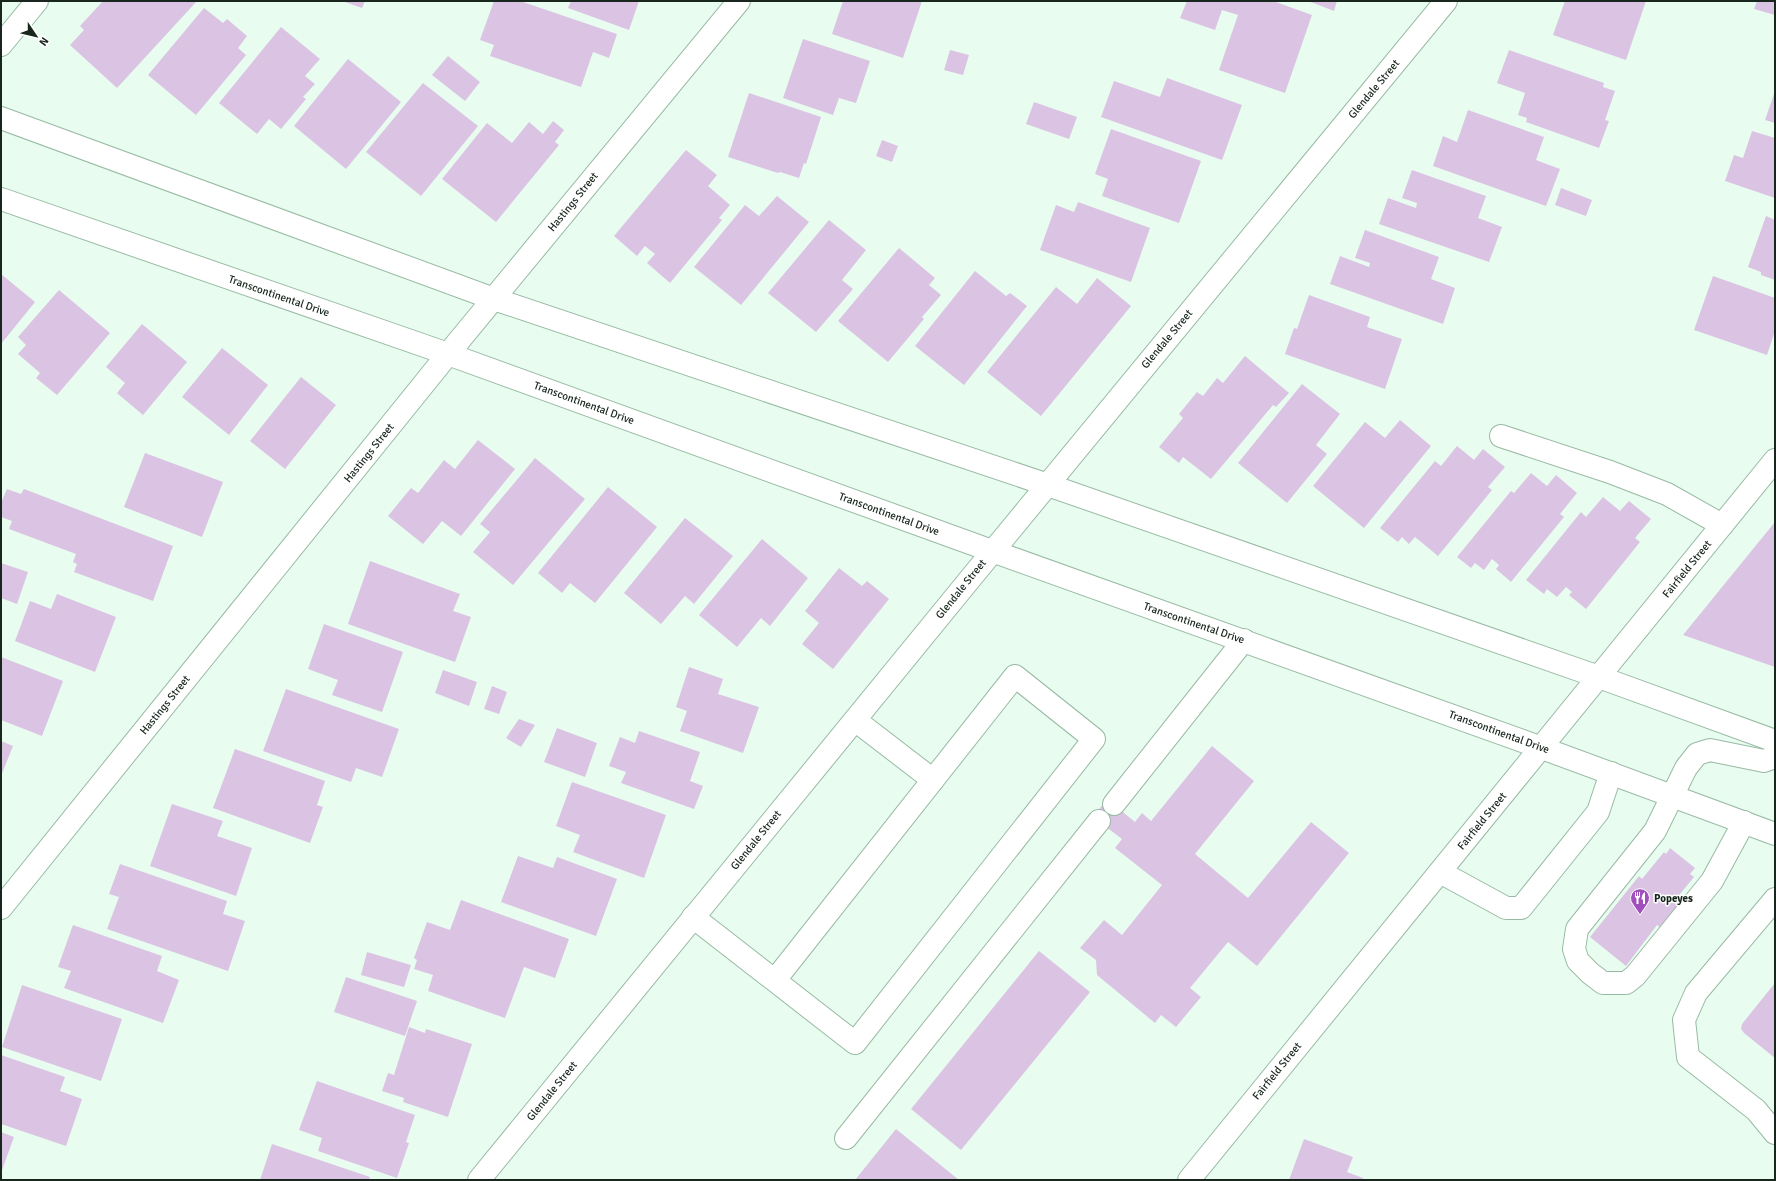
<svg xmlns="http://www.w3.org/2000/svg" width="1776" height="1181" font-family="Signika,sans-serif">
<rect width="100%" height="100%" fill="#e8fdef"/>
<g fill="#dbc4e3">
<polygon points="103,1 197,1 117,88 70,45 84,30 80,26"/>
<polygon points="342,1 365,1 362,8"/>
<polygon points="494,1 520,1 617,34 609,58 593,52 581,87 490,56 494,45 480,40"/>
<polygon points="571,1 639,1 629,30 568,8"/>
<polygon points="843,1 922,1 903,58 832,34"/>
<polygon points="1187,1 1273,1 1312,15 1285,93 1219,70 1238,15 1222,10 1215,30 1180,18"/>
<polygon points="1308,1 1337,1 1334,11"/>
<polygon points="1565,1 1646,1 1626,60 1553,35"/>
<polygon points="1757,1 1775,1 1775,15 1754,9"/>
<polygon points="204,8 223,23 227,19 247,36 238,48 246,55 196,115 148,75"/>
<polygon points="281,27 320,59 305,76 315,84 303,97 306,99 281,129 269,119 257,134 219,103"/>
<polygon points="803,39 870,61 856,103 839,98 833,115 783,98"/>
<polygon points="950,50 969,55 963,75 944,70"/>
<polygon points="1509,50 1604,83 1603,87 1615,91 1605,120 1609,121 1599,148 1526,122 1527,118 1518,115 1525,93 1497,83"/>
<polygon points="448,56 480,82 465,101 432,75"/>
<polygon points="348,59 401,102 346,169 294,126"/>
<polygon points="1167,78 1242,105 1222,160 1101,117 1114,81 1160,97"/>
<polygon points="423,83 478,126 421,196 366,152"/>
<polygon points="1775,91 1775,123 1765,120"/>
<polygon points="749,93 821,117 806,164 804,163 799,178 780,172 778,173 728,157"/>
<polygon points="1034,102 1077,117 1069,139 1026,124"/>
<polygon points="1468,110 1544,137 1536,160 1560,169 1546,206 1433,166 1443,136 1457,142"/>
<polygon points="553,121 564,130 555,142 559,145 496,222 442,179 487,123 512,143 529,122 543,134"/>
<polygon points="1111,129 1201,161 1179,223 1102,196 1108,179 1095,174"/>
<polygon points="1752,131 1775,138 1775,198 1725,181 1734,155 1743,158"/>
<polygon points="882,140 898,146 892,162 876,156"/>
<polygon points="686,150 717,175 708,186 730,205 719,218 722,220 670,283 647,263 655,254 645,246 637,256 614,236"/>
<polygon points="1412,170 1486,196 1478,218 1502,227 1489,262 1379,224 1388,198 1416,208 1417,203 1402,198"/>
<polygon points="1561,188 1592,200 1586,216 1555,205"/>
<polygon points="777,196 809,222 741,305 694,267 745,205 759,216"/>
<polygon points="1078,202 1150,228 1131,282 1040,250 1056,205 1074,212"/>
<polygon points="1766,216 1775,220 1775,280 1761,275 1761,272 1748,267"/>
<polygon points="829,220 866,250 842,280 853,289 816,332 768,293"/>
<polygon points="1365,230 1439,257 1431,279 1455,288 1443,324 1330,284 1340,256 1369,267 1370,263 1355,258"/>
<polygon points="899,248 935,278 929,285 941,295 922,317 924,319 888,362 838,321"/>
<polygon points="975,271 1006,296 1010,293 1027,306 964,385 915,346"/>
<polygon points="1,274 35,302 1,344"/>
<polygon points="1713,276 1775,298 1775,331 1767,355 1694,330"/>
<polygon points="1097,278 1131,306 1041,416 987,372 1056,287 1077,304"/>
<polygon points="59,290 110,333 57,395 36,378 40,373 18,354 26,345 18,337"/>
<polygon points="1309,295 1370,317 1367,327 1402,339 1385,389 1285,354 1294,328 1297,329"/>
<polygon points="142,324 187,362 143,415 117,393 125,383 106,367"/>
<polygon points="222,348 268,385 229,435 182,397"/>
<polygon points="1245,356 1289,393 1276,407 1273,405 1211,479 1183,457 1179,463 1159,447 1183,418 1179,414 1197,392 1203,396 1217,378 1223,383"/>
<polygon points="301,377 336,405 285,469 250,441"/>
<polygon points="1302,384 1340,414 1316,445 1327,454 1287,503 1238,463"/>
<polygon points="1400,420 1431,446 1364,528 1313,486 1365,422 1385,438"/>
<polygon points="478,440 515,469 461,536 442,521 423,544 388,516 411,488 418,493 444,460 455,469"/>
<polygon points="1457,446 1474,460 1483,449 1505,467 1488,487 1492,490 1438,556 1415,537 1409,544 1402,537 1398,542 1380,528 1435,461 1441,466"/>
<polygon points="145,453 223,482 202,537 124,507"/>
<polygon points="535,458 585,499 513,585 473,552 490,532 480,524"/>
<polygon points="1531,473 1547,486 1556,475 1577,493 1560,514 1564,517 1511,582 1496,569 1499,565 1492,559 1484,570 1475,563 1471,568 1457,557 1511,491 1514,493"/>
<polygon points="608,487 657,527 595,603 570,583 562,593 538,573"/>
<polygon points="7,489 21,494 24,489 173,546 153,601 74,572 77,564 73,562 76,554 9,529 12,521 1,517 1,503"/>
<polygon points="1603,497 1620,511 1629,501 1651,519 1635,538 1640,542 1586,609 1569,595 1572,592 1566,587 1557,597 1547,589 1544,594 1526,580 1581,512 1586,517"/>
<polygon points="685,518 733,556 694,604 685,596 661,624 624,593"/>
<polygon points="1775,522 1775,667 1683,635"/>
<polygon points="762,539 808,578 770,626 761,618 737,647 699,615"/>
<polygon points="370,561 460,594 453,611 471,617 455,662 348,624"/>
<polygon points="1,563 28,572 17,604 1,598"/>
<polygon points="839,568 862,586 867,581 889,599 833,669 802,644 819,623 805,611"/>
<polygon points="57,594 116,617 95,672 15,641 30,601 51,609"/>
<polygon points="324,624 403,652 382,712 332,695 338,680 308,669"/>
<polygon points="1,657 63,681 42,736 1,720"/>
<polygon points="689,667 723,679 718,694 759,707 743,753 680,731 687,711 676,707"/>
<polygon points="443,670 477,682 469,706 435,693"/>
<polygon points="492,686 507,692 499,714 484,709"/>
<polygon points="286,689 399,729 382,777 356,768 351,782 263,751"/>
<polygon points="519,719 535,725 521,747 506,738"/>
<polygon points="557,728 597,743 585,777 544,762"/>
<polygon points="639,731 700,752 690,781 703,786 694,809 621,783 626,772 609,766 620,737 635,743"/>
<polygon points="1,741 13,746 1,776"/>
<polygon points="1212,746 1254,781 1195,854 1248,898 1311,822 1349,853 1257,966 1228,942 1190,988 1201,997 1176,1027 1161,1015 1155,1023 1097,975 1096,960 1080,948 1104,920 1122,935 1162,885 1115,848 1122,839 1093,817 1107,799 1135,822 1142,813 1151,821"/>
<polygon points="235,749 325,781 317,805 323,807 310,843 213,808"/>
<polygon points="572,782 666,815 644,878 573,852 580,835 556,826"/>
<polygon points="172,804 223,821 217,836 252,848 236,896 150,866"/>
<polygon points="1670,848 1695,868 1690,874 1694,877 1676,899 1682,904 1662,929 1657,925 1626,966 1590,937 1639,876 1642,879 1664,852 1666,854"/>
<polygon points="518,856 553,868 557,857 617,879 596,936 501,902"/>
<polygon points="120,864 227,901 223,914 245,921 228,971 107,929 119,897 109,894"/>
<polygon points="461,900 569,939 555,978 524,967 505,1018 428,991 433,975 414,969 417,960 414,958 427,922 450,930"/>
<polygon points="73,925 162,956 157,971 179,980 163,1023 64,988 71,971 58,967"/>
<polygon points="1039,951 1090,992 961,1150 911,1109"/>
<polygon points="367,952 411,965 404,987 361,975"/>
<polygon points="346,977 417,1001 405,1036 334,1012"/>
<polygon points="1775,983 1775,1058 1744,1033 1741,1029 1742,1024"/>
<polygon points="22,985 122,1019 101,1081 2,1047"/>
<polygon points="409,1027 425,1033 426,1029 472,1044 448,1117 403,1102 404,1098 382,1091 388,1073 394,1075"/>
<polygon points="1,1055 65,1077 60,1091 82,1099 66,1146 1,1124"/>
<polygon points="317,1081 415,1115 406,1142 409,1143 397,1178 318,1151 322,1138 299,1130"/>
<polygon points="896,1129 959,1180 855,1180"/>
<polygon points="1,1132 14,1137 1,1173"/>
<polygon points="1304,1139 1353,1157 1347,1172 1363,1178 1362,1180 1289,1180"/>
<polygon points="272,1144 370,1177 369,1180 260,1180"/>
</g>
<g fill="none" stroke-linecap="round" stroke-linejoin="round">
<defs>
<g id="minor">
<polyline points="1,45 37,1"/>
<polyline points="1,118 494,299 1048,485 1599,677 1775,741"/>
<polyline points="1,199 448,354 992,551 1542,748 1775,834"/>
<polyline points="1501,436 1610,472 1667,494 1722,525"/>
<polyline points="855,720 933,780"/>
<polyline points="1114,804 1244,640"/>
<polyline points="1744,822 1712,881 1635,976 1626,983 1603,983 1590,973 1578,961 1574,949 1577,929 1655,831 1686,768 1697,754 1710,750 1764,761 1775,757"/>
<polyline points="1440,872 1506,908 1521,908 1598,812 1611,773"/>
<polyline points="1775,899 1696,993 1684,1020 1688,1057 1756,1110 1775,1133"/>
<polyline points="1,908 448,354 739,1"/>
<polyline points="693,917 855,1043 1094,739 1015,676 775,980"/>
<polyline points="846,1138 1099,821"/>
<polyline points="479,1180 970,579 1446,1"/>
<polyline points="1189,1180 1775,460"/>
</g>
</defs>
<use href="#minor" stroke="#98baa4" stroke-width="24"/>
<use href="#minor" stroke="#fff" stroke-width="22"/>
</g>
<defs>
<symbol id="restaurant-pin" viewBox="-11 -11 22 30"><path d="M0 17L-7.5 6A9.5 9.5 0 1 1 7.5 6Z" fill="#a24fbe" stroke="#fff"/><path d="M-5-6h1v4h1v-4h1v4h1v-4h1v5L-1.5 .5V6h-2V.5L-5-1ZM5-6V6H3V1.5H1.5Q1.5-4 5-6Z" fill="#fff"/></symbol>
</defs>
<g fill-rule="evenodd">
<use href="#restaurant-pin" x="1629" y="887" width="22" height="30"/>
</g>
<g text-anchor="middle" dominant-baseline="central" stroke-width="3" stroke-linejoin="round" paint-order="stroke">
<g font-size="11" fill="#19261d" stroke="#fff">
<text transform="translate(1374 89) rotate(-50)">Glendale Street</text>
<text transform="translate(573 202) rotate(-51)">Hastings Street</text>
<text transform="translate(279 296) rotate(19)">Transcontinental Drive</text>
<text transform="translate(1167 339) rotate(-50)">Glendale Street</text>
<text transform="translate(584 403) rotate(20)">Transcontinental Drive</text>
<text transform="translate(369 453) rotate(-51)">Hastings Street</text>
<text transform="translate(889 514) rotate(20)">Transcontinental Drive</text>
<text transform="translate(1687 569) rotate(-51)">Fairfield Street</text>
<text transform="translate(961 589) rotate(-51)">Glendale Street</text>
<text transform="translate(1194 623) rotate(19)">Transcontinental Drive</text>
<text transform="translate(165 705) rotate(-51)">Hastings Street</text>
<text transform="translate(1499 732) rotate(20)">Transcontinental Drive</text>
<text transform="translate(1482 821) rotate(-51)">Fairfield Street</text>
<text transform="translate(756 840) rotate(-51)">Glendale Street</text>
<text transform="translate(1277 1071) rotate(-51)">Fairfield Street</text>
<text transform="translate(552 1091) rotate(-51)">Glendale Street</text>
</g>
<g font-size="11" font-weight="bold" fill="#19261d" stroke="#fff" text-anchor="start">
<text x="1654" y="898">Popeyes</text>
</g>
</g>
<rect width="1776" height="1181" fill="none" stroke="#19261d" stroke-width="4"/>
<g transform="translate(36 36) rotate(125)" stroke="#ffffff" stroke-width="3" paint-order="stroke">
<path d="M0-3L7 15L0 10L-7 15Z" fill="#19261d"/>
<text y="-6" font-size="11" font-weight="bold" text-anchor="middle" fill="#19261d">N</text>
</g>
</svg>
